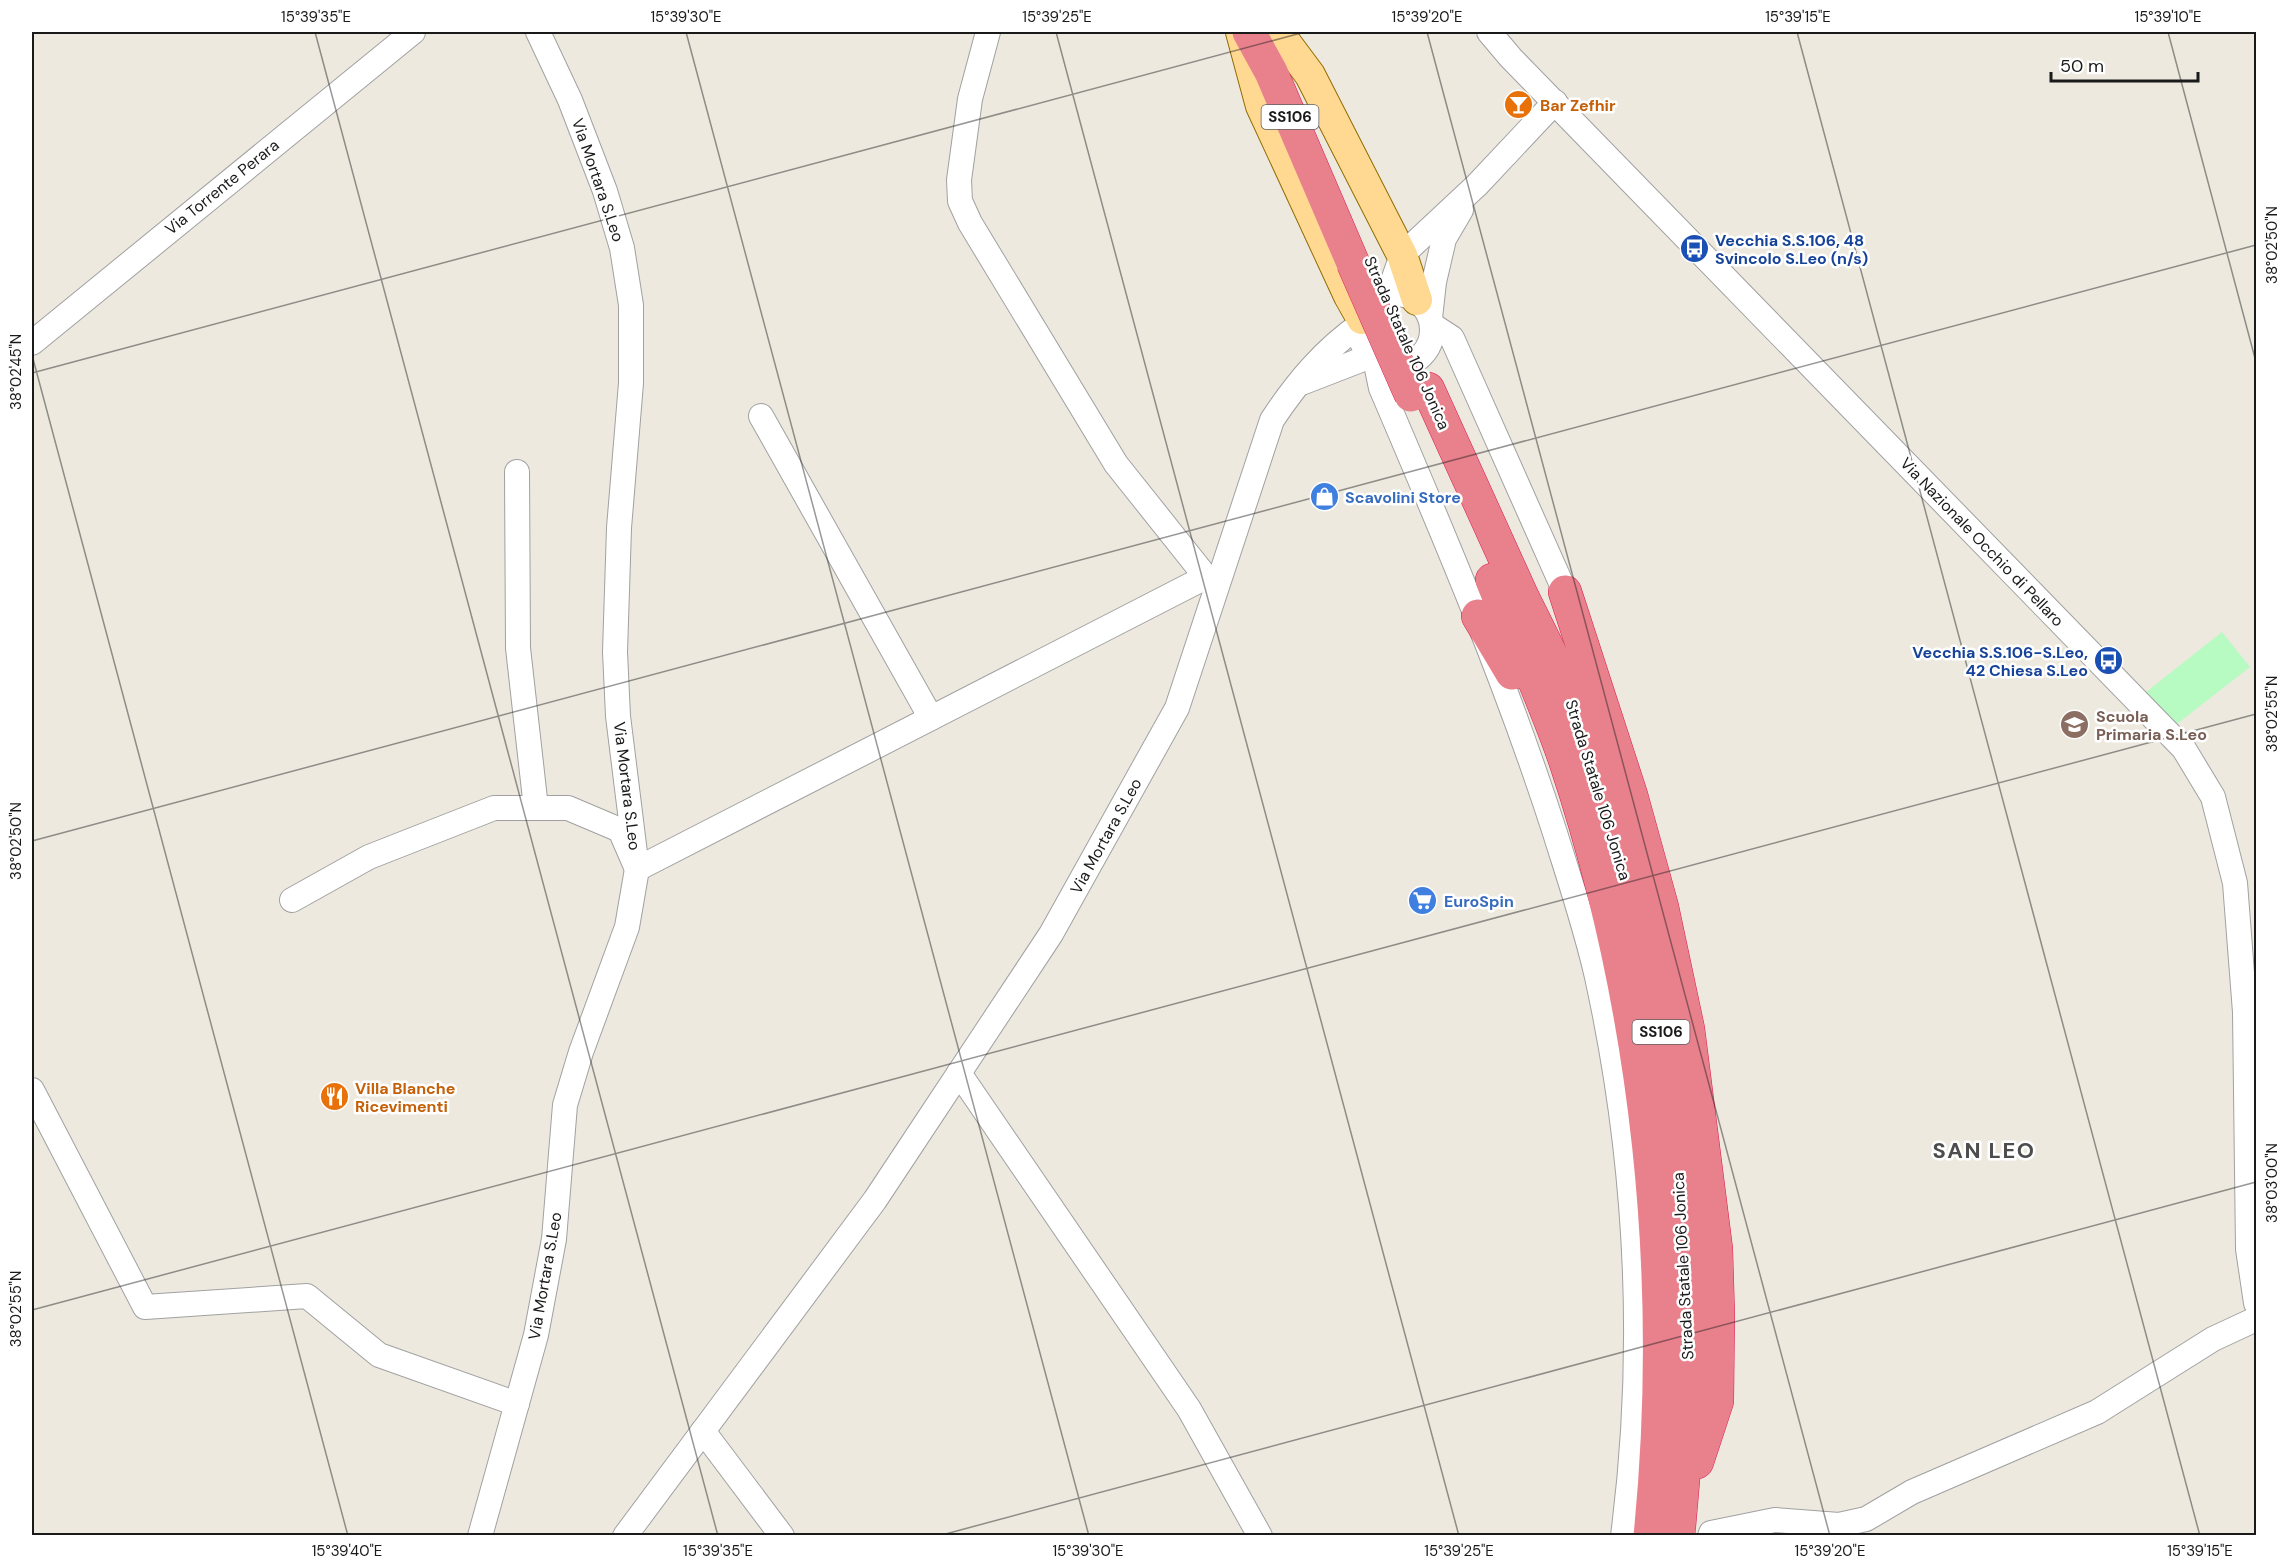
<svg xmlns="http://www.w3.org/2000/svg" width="2288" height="1567" font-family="'DM Sans',sans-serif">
<rect width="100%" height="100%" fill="#ede9df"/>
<polygon fill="#b7fbc2" points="2222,632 2250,667 2173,727 2146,692"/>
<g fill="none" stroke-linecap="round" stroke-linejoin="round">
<defs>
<g id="minor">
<polyline points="988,32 970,99 959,180 960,201 970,223 1116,464 1206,577"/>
<polyline points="1489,32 1511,58 2184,749 2213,797 2235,883 2245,1012 2248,1249 2256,1303"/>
<circle cx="1396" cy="330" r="36"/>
<polyline points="1388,295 1402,255 1477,185 1555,102"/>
<polyline points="1430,318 1434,282 1444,239 1461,210"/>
<polyline points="1432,325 1452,338 1565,592"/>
<polyline points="32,343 413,32"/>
<path d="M1375 359 1381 388C1444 535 1506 681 1555 833 1570 881 1586 928 1597 977 1637 1160 1647 1350 1623 1536"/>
<polyline points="1304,382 1371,356"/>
<polyline points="761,416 931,718"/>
<polyline points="517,472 518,648 536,808"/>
<polyline points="292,900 369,857 494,808 568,808 620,830 637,869 1206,577 1218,581"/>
<polyline points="959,1073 1189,1409 1260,1536"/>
<polyline points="32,1090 145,1307 307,1296 379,1355 517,1404"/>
<polyline points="703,1431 782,1536"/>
<polyline points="480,1536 536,1335 554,1239 565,1105 581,1052 627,927 637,869 618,716 615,652 619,528 631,383 631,305 622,248 605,191 570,100 538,32"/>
<path d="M625 1536 875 1200 1051 934 1177 708 1272 420C1297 382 1324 350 1361 324"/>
<polyline points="1710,1536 1711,1533 1775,1520 1839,1525 1866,1519 1912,1492 2097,1412 2213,1339 2256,1319"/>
</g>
<g id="major">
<polyline points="1241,32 1261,106 1349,296 1362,319"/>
<polyline points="1278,32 1310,75 1402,255 1417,300"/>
</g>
<g id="highway">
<polyline points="1249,32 1271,72 1353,263"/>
<path d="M1428 389C1459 458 1490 527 1522 596 1540 633 1561 671 1575 710 1668 975 1708 1256 1678 1536"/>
<path d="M1492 580C1517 641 1545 701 1566 763 1648 1010 1676 1277 1650 1536"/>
<polyline points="1565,592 1631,795 1662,907 1688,1029 1716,1249 1718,1314 1717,1401 1697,1462"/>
<polyline points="1478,616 1512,673"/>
</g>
</defs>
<use href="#minor" stroke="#a1a1a1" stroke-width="26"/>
<use href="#major" stroke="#916c00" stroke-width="32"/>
<use href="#highway" stroke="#db1c4f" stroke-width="34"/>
<use href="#minor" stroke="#fff" stroke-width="24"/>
<use href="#major" stroke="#ffd892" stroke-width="30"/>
<use href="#highway" stroke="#e9818d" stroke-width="33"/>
<defs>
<polyline id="highway-bridge" points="1353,263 1411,395"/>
</defs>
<use href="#highway-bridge" stroke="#db1c4f" stroke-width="34" stroke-linecap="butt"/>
<use href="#highway-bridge" stroke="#e9818d" stroke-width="33"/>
</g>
<path fill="none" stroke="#1a1a1a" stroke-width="1.5" stroke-opacity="0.45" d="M315 32 718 1536M686 32 1089 1536M1056 32 1459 1536M1427 32 1830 1536M1797 32 2200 1536M2168 32 2256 362M32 355 348 1536M32 373 1305 32M32 841 2256 245M32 1310 2256 714M938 1536 2256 1182"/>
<defs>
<symbol id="bar-disc" viewBox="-11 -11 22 22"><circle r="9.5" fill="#e8710a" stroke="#fff"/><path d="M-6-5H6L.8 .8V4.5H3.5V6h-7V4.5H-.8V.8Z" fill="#fff"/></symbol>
<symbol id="bus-disc" viewBox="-11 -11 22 22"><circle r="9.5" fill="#1a4fb4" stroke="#fff"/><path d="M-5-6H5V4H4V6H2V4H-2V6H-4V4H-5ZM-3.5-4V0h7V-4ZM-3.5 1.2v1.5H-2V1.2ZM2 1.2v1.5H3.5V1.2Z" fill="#fff"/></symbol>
<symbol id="shop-disc" viewBox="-11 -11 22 22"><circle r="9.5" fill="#3f7fe0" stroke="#fff"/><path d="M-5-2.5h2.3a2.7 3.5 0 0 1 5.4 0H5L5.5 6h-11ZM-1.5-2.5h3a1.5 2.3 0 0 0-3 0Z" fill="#fff"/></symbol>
<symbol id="school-disc" viewBox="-11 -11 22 22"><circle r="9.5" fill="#8d6e63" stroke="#fff"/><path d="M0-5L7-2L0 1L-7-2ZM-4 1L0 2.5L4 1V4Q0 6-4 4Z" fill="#fff"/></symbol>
<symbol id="supermarket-disc" viewBox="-11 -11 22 22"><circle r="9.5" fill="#3f7fe0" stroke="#fff"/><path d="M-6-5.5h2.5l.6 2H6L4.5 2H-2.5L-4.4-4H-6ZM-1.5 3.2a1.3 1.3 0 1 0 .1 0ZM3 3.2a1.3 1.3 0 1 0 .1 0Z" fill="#fff"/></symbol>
<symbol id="restaurant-disc" viewBox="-11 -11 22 22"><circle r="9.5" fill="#e8710a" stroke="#fff"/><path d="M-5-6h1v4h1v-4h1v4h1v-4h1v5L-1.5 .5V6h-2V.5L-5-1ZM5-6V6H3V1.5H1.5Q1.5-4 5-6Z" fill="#fff"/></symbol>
</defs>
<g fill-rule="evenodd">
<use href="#bar-disc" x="1502" y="88" width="33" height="33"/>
<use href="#bus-disc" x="1678" y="232" width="33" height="33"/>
<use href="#shop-disc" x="1308" y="480" width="33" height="33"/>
<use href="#bus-disc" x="2092" y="644" width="33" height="33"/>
<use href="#school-disc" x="2058" y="708" width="33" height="33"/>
<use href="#supermarket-disc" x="1406" y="884" width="33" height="33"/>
<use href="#restaurant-disc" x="318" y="1080" width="33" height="33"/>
</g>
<g text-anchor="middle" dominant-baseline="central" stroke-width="5" stroke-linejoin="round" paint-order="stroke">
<g fill="#fff" stroke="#5f5f5f" stroke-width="1.5">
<rect x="1261.5" y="105" width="57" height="24" rx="4.5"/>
<rect x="1632.5" y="1020" width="57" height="24" rx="4.5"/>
</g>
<g font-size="15" font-weight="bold" fill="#1a1a1a">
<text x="1290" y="117">SS106</text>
<text x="1661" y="1032">SS106</text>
</g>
<g font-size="16" font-weight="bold" fill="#c56008" stroke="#fff" text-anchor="start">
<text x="1540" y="105">Bar Zefhir</text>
<text x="355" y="1088">Villa Blanche<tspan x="355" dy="18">Ricevimenti</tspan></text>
</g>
<g font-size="16" fill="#1a1a1a" stroke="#fff">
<text transform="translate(598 180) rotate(71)">Via Mortara S.Leo</text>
<text transform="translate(222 187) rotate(-39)">Via Torrente Perara</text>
<text transform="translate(1407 343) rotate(66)">Strada Statale 106 Jonica</text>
<text transform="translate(1982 542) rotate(46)">Via Nazionale Occhio di Pellaro</text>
<text transform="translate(627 786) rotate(83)">Via Mortara S.Leo</text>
<text transform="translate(1598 790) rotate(73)">Strada Statale 106 Jonica</text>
<text transform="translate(1106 836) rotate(-61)">Via Mortara S.Leo</text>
<text transform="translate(1683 1266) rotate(-93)">Strada Statale 106 Jonica</text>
<text transform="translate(545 1276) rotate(-80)">Via Mortara S.Leo</text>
</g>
<g font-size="16" font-weight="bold" fill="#164399" stroke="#fff" text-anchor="start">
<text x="1715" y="240">Vecchia S.S.106, 48<tspan x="1715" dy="18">Svincolo S.Leo (n/s)</tspan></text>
<text x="2088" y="652" text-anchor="end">Vecchia S.S.106-S.Leo,<tspan x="2088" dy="18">42 Chiesa S.Leo</tspan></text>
</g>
<g font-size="16" font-weight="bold" fill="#366cbe" stroke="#fff" text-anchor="start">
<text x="1345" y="497">Scavolini Store</text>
<text x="1444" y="901">EuroSpin</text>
</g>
<g font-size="16" font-weight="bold" fill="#785e54" stroke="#fff" text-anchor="start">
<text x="2096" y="716">Scuola<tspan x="2096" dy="18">Primaria S.Leo</tspan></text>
</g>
<g font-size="22" font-weight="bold" letter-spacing="1.5" fill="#4d4d4d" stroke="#fff">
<text x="1984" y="1150">SAN LEO</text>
</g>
</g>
<rect width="2288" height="1567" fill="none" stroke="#ffffff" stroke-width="66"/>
<path d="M2051 72v9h147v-9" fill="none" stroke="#1a1a1a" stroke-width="3"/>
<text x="2060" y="72" font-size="18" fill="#1a1a1a" stroke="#ffffff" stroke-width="4.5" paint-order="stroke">50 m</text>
<rect x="33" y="33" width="2222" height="1501" fill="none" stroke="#1a1a1a" stroke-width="2"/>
<g font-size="15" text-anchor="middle" fill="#1a1a1a">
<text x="316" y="22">15°39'35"E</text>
<text x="686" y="22">15°39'30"E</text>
<text x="1057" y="22">15°39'25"E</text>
<text x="1427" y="22">15°39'20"E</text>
<text x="1798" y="22">15°39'15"E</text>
<text x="2168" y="22">15°39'10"E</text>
<text transform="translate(2272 245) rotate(-90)" y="5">38°02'50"N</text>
<text transform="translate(16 372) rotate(-90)" y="5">38°02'45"N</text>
<text transform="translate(2272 714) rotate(-90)" y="5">38°02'55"N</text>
<text transform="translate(16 841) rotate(-90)" y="5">38°02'50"N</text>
<text transform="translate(2272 1183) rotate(-90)" y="5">38°03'00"N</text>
<text transform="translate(16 1309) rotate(-90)" y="5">38°02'55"N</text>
<text x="347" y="1556">15°39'40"E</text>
<text x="718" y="1556">15°39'35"E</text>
<text x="1088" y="1556">15°39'30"E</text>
<text x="1459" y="1556">15°39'25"E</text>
<text x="1830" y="1556">15°39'20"E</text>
<text x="2200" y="1556">15°39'15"E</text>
</g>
</svg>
